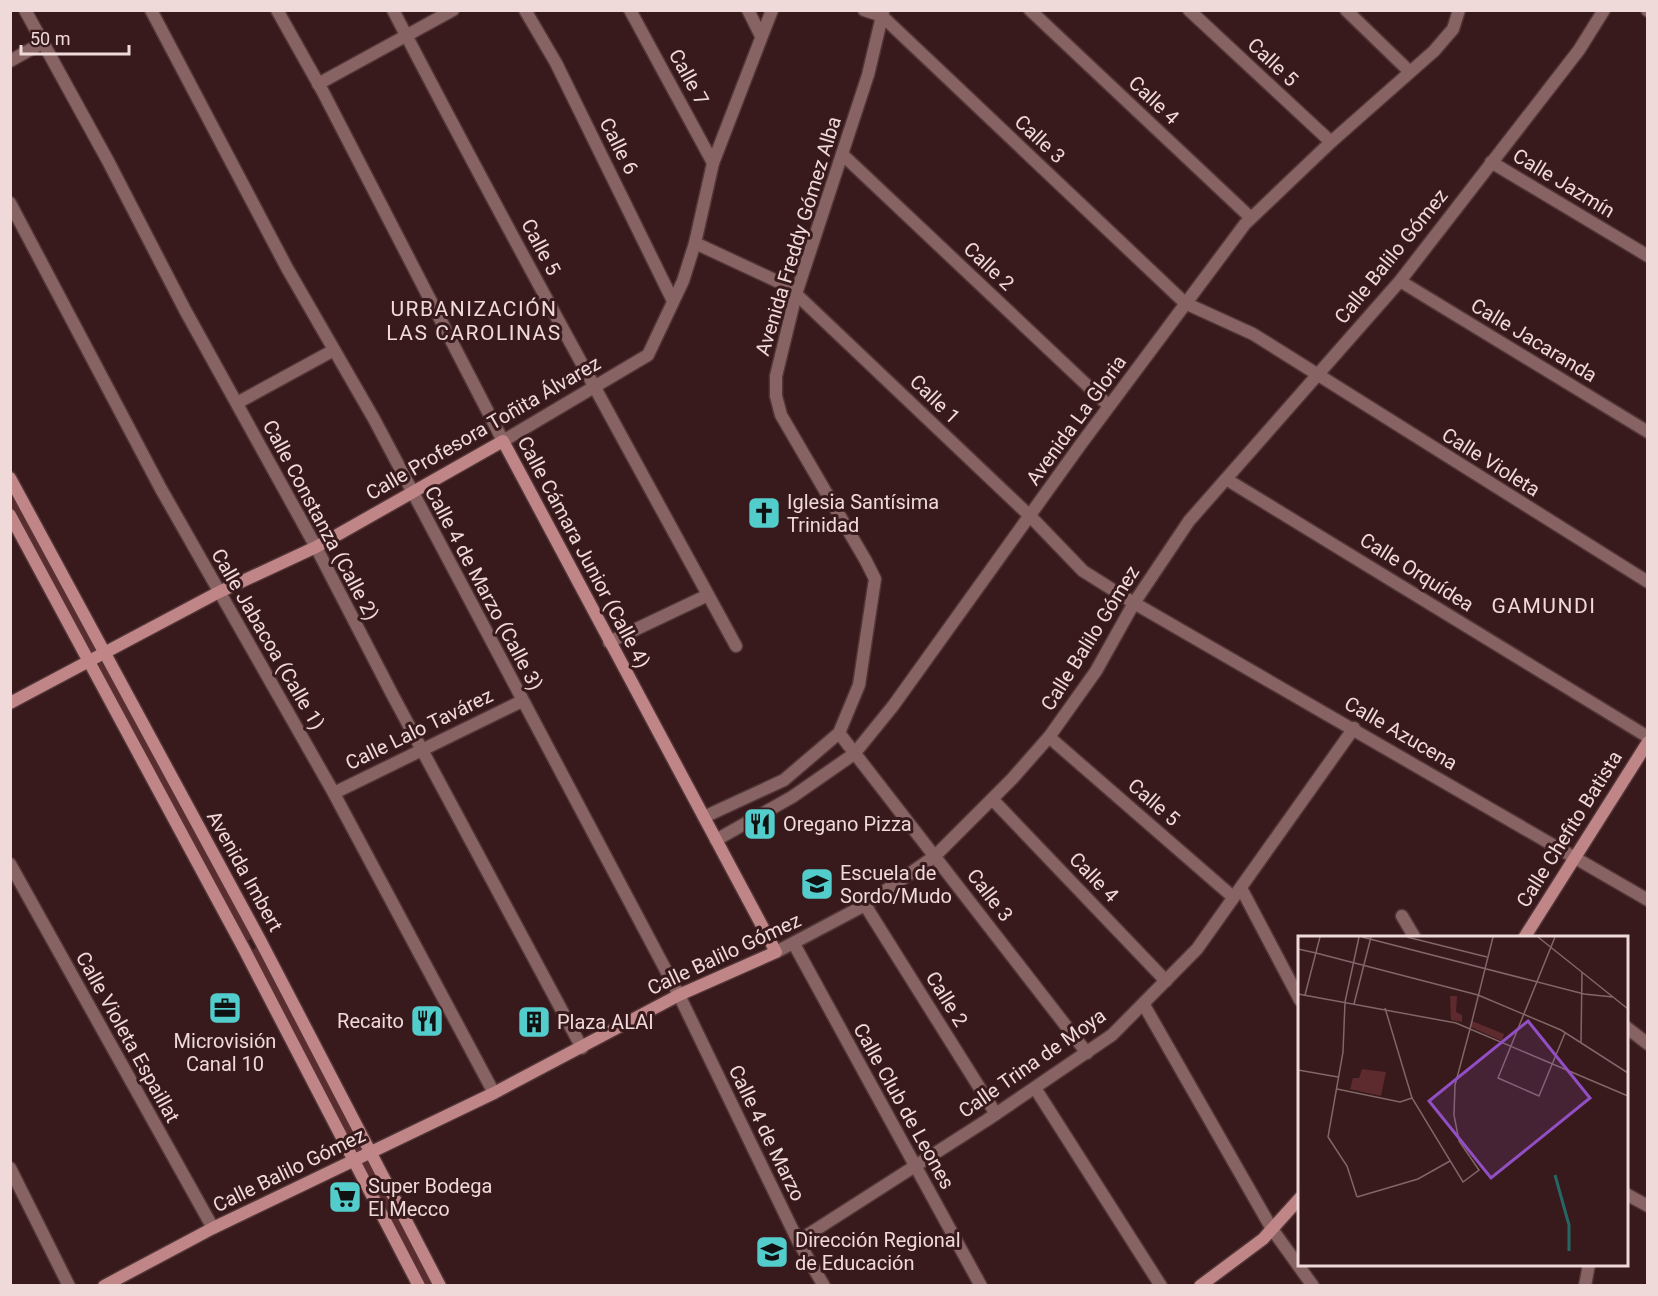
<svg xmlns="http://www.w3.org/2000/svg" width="1658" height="1296" font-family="Roboto,sans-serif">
<rect width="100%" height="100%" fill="#381a1c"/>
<g fill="#5d2a2e">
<polygon points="10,484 101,650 91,656 11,507"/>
<polygon points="104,660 255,936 246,942 97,664"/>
<polygon points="260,946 365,1147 355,1153 250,951"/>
<polygon points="370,1160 437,1285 424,1285 360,1164"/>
</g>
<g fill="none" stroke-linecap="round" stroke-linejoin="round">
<defs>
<g id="street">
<polyline points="25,10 108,161 185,310 316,547 392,694 582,1048"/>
<polyline points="151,10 287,268 374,419 679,995 798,1241 824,1286"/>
<polyline points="277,10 323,92 503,441 648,355 683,281 695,243 713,163 772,10"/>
<path d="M393 10C504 224 621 435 736 646"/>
<polyline points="525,10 556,63 673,301"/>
<polyline points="630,10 713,163"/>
<polyline points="748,10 761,36"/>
<polyline points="864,10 882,16 1185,303 1253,334 1648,582"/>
<polyline points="1030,10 1251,218"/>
<polyline points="1189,10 1331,142"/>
<polyline points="1346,10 1409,71"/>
<polyline points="1647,10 1648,11"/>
<polyline points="10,61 42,43"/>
<polyline points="318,84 453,10"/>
<polyline points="842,154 1109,406"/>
<polyline points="1491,162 1648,256"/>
<polyline points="10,203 161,489 331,788 494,1093"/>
<polyline points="695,243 781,283 796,294 1031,517 1083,571 1134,603 1648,900"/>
<polyline points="1400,281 1648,432"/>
<polyline points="237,403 334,350"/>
<polyline points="1226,479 1648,737"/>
<polyline points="609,642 708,595"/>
<polyline points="839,733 1087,1053"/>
<polyline points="1049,737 1233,897"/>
<polyline points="334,793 522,701"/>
<polyline points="993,800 1166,981"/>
<polyline points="704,817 784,780 839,733 859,685 875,579 866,561 781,415 776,396 776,376 796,294 868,75 883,12"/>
<polyline points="716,840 792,797 854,754 893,706 1081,444 1245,224 1331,142 1434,51 1453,29 1459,10"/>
<polyline points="10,864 213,1228"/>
<polyline points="1241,888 1300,1000"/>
<polyline points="865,905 996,1114"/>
<polyline points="1402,916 1415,938"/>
<polyline points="794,944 981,1286"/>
<polyline points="776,952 865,905 935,856 1012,779 1049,737 1096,671 1134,603 1189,521 1400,281 1579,50 1604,10"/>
<polyline points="1144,1005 1272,1229 1313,1286"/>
<polyline points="1626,1027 1648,1044"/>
<polyline points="1035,1088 1161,1286"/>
<polyline points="10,1168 69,1286"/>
<polyline points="1626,1194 1648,1206"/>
<polyline points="798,1241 987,1120 1112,1035 1197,949 1354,728"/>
<polyline points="1585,1286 1589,1264"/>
</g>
<g id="secondary">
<polyline points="10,478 260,940 440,1286"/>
<polyline points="10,515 244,949 419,1286"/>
<polyline points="10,703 219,592 316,547 503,441 776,952 679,995 494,1093 213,1228 104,1286"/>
<polyline points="1524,938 1648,742"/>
<polyline points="1200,1286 1263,1239 1300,1198"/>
</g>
</defs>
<use href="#street" stroke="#523536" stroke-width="15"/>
<use href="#secondary" stroke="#523536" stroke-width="15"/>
<use href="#street" stroke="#886363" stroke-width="12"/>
<use href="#secondary" stroke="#c08587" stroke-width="12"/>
</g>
<defs>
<symbol id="church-square" viewBox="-11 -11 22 22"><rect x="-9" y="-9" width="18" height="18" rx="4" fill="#52cdcc" stroke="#381a1c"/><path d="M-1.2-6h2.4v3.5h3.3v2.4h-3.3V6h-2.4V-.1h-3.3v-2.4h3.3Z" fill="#111"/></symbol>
<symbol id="restaurant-square" viewBox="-11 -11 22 22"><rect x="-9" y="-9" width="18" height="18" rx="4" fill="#52cdcc" stroke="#381a1c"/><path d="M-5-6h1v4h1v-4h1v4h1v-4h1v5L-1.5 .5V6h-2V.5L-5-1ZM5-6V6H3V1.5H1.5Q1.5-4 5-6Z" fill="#111"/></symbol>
<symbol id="school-square" viewBox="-11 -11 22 22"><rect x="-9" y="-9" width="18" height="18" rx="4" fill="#52cdcc" stroke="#381a1c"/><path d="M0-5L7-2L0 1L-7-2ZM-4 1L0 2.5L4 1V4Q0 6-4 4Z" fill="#111"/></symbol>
<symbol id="office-square" viewBox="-11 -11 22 22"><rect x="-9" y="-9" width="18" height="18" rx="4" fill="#52cdcc" stroke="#381a1c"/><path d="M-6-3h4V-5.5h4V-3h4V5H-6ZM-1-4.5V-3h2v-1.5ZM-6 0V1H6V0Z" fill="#111"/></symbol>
<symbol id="building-square" viewBox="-11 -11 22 22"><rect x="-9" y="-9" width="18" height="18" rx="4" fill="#52cdcc" stroke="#381a1c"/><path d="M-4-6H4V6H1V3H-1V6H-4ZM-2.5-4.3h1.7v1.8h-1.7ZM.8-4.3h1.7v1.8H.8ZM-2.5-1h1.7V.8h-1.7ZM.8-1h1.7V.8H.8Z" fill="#111"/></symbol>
<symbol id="supermarket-square" viewBox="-11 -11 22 22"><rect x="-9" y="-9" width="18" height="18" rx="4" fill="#52cdcc" stroke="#381a1c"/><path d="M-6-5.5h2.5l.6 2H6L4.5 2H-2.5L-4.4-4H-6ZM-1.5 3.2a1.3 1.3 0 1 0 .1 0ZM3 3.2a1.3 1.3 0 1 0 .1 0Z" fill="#111"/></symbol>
</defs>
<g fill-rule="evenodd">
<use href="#church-square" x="745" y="494" width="38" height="38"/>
<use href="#restaurant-square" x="741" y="805" width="38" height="38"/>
<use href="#school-square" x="798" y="865" width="38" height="38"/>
<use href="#office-square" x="206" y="989" width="38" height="38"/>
<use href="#restaurant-square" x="408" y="1002" width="38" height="38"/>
<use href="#building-square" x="515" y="1003" width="38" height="38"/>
<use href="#supermarket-square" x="326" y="1178" width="38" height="38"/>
<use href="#school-square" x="753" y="1233" width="38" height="38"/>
</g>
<g text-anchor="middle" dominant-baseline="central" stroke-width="6" stroke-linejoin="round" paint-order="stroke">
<g font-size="20" fill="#efd9d9" stroke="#381a1c">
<text transform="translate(1273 62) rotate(43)">Calle 5</text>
<text transform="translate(689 77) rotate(61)">Calle 7</text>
<text transform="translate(1154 100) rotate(43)">Calle 4</text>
<text transform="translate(1040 139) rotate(43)">Calle 3</text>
<text transform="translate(619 146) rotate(63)">Calle 6</text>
<text transform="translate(1564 183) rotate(31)">Calle Jazmín</text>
<text transform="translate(798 236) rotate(-73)">Avenida Freddy Gómez Alba</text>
<text transform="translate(541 247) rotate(62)">Calle 5</text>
<text transform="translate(1391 256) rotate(-51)">Calle Balilo Gómez</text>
<text transform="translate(989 266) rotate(43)">Calle 2</text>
<text transform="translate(1534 340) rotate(31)">Calle Jacaranda</text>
<text transform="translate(935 399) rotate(44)">Calle 1</text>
<text transform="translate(1076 420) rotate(-54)">Avenida La Gloria</text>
<text transform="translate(483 428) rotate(-30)">Calle Profesora Toñita Álvarez</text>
<text transform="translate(1491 462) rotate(32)">Calle Violeta</text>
<text transform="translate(321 520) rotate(62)">Calle Constanza (Calle 2)</text>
<text transform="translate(584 552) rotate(62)">Calle Cámara Junior (Calle 4)</text>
<text transform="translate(1417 572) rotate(32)">Calle Orquídea</text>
<text transform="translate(484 588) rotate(62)">Calle 4 de Marzo (Calle 3)</text>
<text transform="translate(1090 638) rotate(-58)">Calle Balilo Gómez</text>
<text transform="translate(268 639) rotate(60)">Calle Jabacoa (Calle 1)</text>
<text transform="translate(419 729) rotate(-26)">Calle Lalo Tavárez</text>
<text transform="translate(1401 733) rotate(30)">Calle Azucena</text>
<text transform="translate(1154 802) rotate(41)">Calle 5</text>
<text transform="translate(1569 829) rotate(-58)">Calle Chefito Batista</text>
<text transform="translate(245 871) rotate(61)">Avenida Imbert</text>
<text transform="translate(1094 877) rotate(46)">Calle 4</text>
<text transform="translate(990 895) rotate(52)">Calle 3</text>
<text transform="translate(724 954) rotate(-25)">Calle Balilo Gómez</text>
<text transform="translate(947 999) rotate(58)">Calle 2</text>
<text transform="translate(128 1037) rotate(61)">Calle Violeta Espaillat</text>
<text transform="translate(1032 1063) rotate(-35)">Calle Trina de Moya</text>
<text transform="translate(904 1106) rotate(61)">Calle Club de Leones</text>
<text transform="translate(767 1133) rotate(64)">Calle 4 de Marzo</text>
<text transform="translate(289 1170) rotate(-26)">Calle Balilo Gómez</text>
</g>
<g font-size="20" fill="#efd9d9" stroke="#381a1c" text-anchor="start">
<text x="787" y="502">Iglesia Santísima<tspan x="787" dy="23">Trinidad</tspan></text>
<text x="783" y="824">Oregano Pizza</text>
<text x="840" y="873">Escuela de<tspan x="840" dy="23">Sordo/Mudo</tspan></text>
<text x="404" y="1021" text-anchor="end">Recaito</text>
<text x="557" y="1022">Plaza ALAI</text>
<text x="225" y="1041" text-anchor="middle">Microvisión<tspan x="225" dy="23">Canal 10</tspan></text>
<text x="368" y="1186">Super Bodega<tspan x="368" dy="23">El Mecco</tspan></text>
<text x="795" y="1240">Dirección Regional<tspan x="795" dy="23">de Educación</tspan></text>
</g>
<g font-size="21" letter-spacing="1.5" fill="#efd9d9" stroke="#381a1c">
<text x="474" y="309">URBANIZACIÓN<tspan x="474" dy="24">LAS CAROLINAS</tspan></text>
<text x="1544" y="606">GAMUNDI</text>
</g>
</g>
<g transform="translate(1298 936)">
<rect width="330" height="330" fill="#381a1c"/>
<path d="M152 60H159L158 76 164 79V86L153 84ZM174 85 206 98 204 105 173 91ZM64 133 88 136 83 160 52 153 55 142H61Z" fill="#5d2a2e"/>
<path fill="none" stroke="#266665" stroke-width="3" d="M257 239 271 289V315"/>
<path fill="none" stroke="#816668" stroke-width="1.5" d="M64 1 286 58 315 61M109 1 189 21M240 1 330 73M257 1 200 142 241 160 267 97M0 13 18 17M18 17 180 59 263 94 330 137M0 58 158 87 330 160M7 59 22 1M47 66 45 116 30 201 49 230 59 261M47 66 61 1M56 68 73 1M87 72 114 162 165 246 181 234 161 205 156 179 157 149 172 93M172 93 195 1M283 106 284 36M0 134 40 141M39 153 102 166 114 162M59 261 120 243 152 225"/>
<path fill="#924fc4" fill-opacity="0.15" stroke="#924fc4" stroke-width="3" d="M230 85 292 162 193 242 131 165Z"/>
<rect width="330" height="330" fill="none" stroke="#efd9d9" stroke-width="3"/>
</g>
<rect width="1658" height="1296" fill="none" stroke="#efd9d9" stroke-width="24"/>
<path d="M21 45v9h108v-9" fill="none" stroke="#efd9d9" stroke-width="3"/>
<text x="30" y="45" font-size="18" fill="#efd9d9" stroke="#381a1c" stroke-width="4.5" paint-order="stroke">50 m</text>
</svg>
